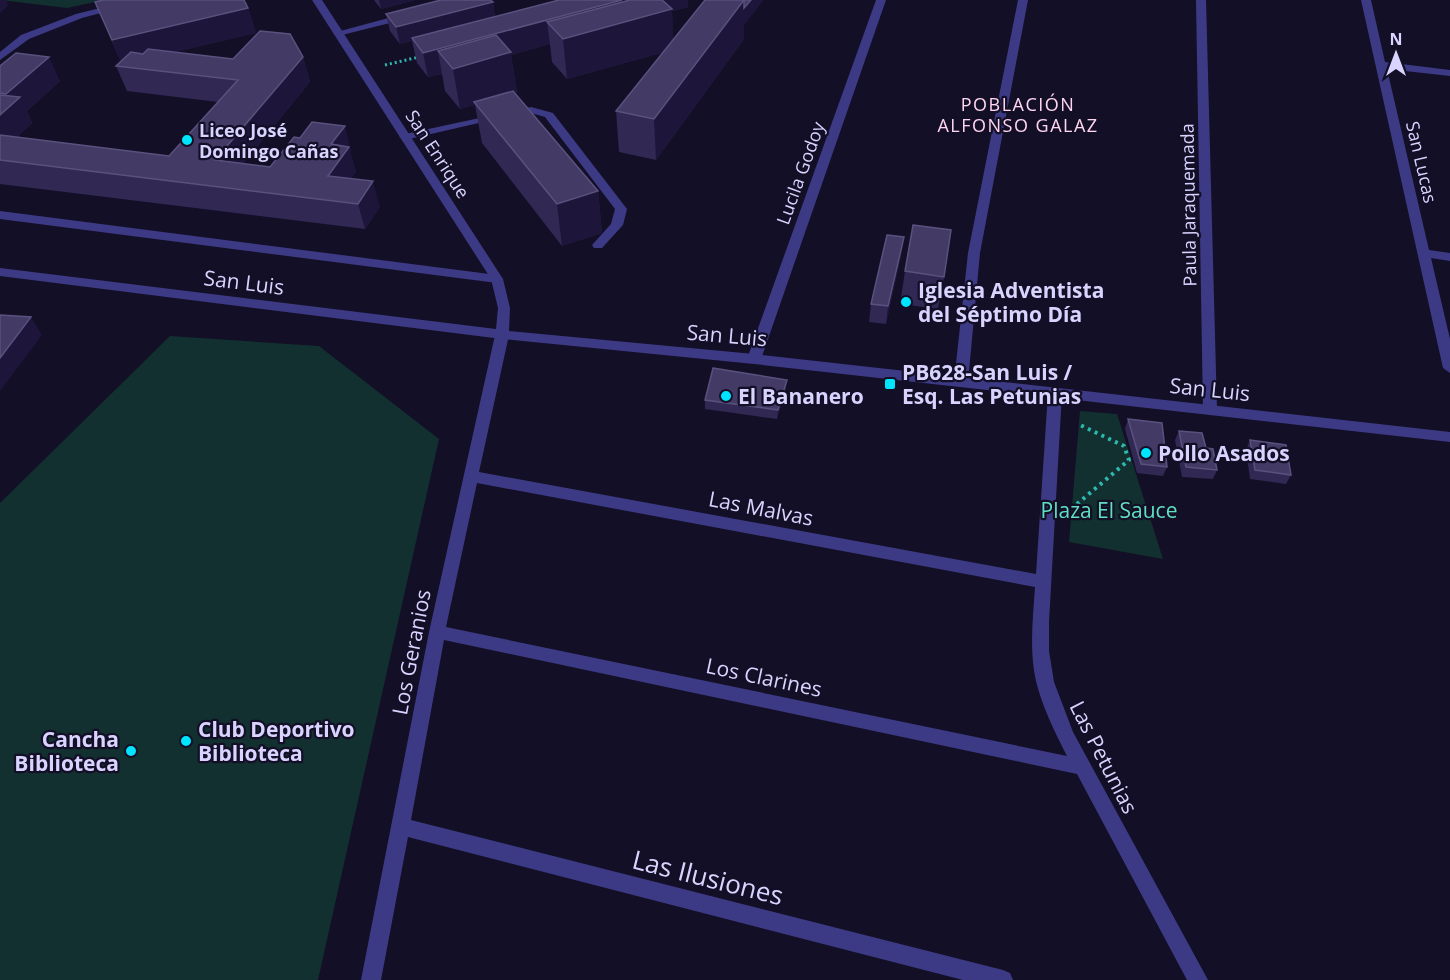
<svg xmlns="http://www.w3.org/2000/svg" width="1450" height="980" font-family="'Open Sans',sans-serif">
<rect width="100%" height="100%" fill="#130f26"/>
<g fill="#12302f">
<polygon points="0,0 104,0 67,8"/>
<polygon points="170,336 319,346 439,439 318,980 0,980 0,503"/>
<polygon points="1080,411 1117,414 1163,559 1069,542"/>
</g>
<g fill="none" stroke-linecap="round" stroke-linejoin="round">
<polyline stroke="#2fb8b0" stroke-width="3" stroke-dasharray="2 3" stroke-linecap="butt" points="385,65 419,57"/>
<polyline stroke="#2fb8b0" stroke-width="4" stroke-dasharray="3 4.5" stroke-linecap="butt" points="1077,504 1129,460 1124,446 1078,424"/>
<polygon fill="#3d3a85" fill-rule="evenodd" points="531,107 553,113 627,209 623,225 602,248 594,248 592,245 611,224 615,209 545,117 531,113 518,114 405,140 399,137 405,134"/>
<g fill="#3d3a85" fill-rule="evenodd">
<polygon points="133,0 150,0 82,18 29,39 0,60 0,52 21,35 76,14"/>
<polygon points="876,0 886,0 761,359 759,362 749,362 747,359"/>
<polygon points="1018,0 1028,0 980,253 968,382 961,387 954,382 968,253"/>
<polygon points="1196,0 1206,0 1217,410 1210,415 1203,410"/>
<polygon points="1361,0 1371,0 1385,62 1450,70 1450,76 1387,69 1429,250 1450,253 1450,261 1431,258 1450,339 1450,373 1443,368"/>
<polygon points="407,13 412,16 410,18 338,36 333,33"/>
<polygon points="0,211 497,275 503,279 497,283 0,219"/>
<path d="M502 331 509 335 479 472 1036 574 1048 393 1050 390H1060L1062 393 1049 622V651L1054 682 1073 732 1208 980H1187L1077 774 444 640 411 820 1003 970 1010 973 1013 980H963L408 837 381 980H361L429 632 495 335ZM477 483 1035 587C1033 618 1029 651 1036 681 1042 706 1055 733 1067 756L446 627Z"/>
</g>
<polygon fill="#3d3a85" fill-rule="evenodd" points="312,0 322,0 503,279 510,308 509,331 754,354 1450,432 1450,442 754,364 502,339 0,276 0,268 496,329 498,308 491,279"/>
</g>
<g fill="#312854">
<polygon points="374,0 415,0 381,9"/>
<polygon points="705,0 763,0 744,25 744,39 656,160 619,152 616,111 664,52 567,79 552,62 550,44 511,55 517,93 515,93 598,191 602,233 562,246 482,143 475,105 460,109 445,91 442,74 428,77 417,63 412,41 400,44 390,31 386,14 493,2 495,17 688,7 672,11 673,40"/>
<polygon points="95,2 248,8 256,33 174,52 233,59 303,57 310,82 243,164 270,167 351,151 350,153 356,172 351,178 380,207 365,229 0,184 0,66 60,81 27,111 32,123 17,137 169,156 218,102 127,91 116,66 121,62"/>
<polygon points="904,237 901,255 886,324 869,322 871,304"/>
<polygon points="905,271 944,277 938,309 900,304"/>
<polygon points="786,389 777,419 705,409 705,400"/>
<polygon points="1128,419 1167,467 1163,476 1137,473 1125,429"/>
<polygon points="1179,431 1206,448 1217,470 1213,479 1182,477 1175,440"/>
<polygon points="1250,440 1291,475 1286,484 1250,479 1246,450"/>
</g>
<g fill="#1d163a">
<polygon points="0,0 6,0 8,6 0,13"/>
<polygon points="379,0 415,0 381,9"/>
<polygon points="622,0 688,0 688,7 672,11 674,49 567,79 563,39 547,22 550,44 511,55 517,93 476,104 474,102 475,105 460,109 453,69 438,51 442,74 428,77 423,53"/>
<polygon points="744,0 744,39 656,160 654,119"/>
<polygon points="751,0 763,0 744,25 744,8"/>
<polygon points="493,2 495,19 412,38 412,41 400,44 396,27"/>
<polygon points="248,8 256,33 122,65 112,40"/>
<polygon points="49,57 60,81 27,111 32,123 8,145 0,138 0,115 11,105 6,94"/>
<polygon points="303,57 310,82 225,186 215,160"/>
<polygon points="345,126 351,151 350,153 356,172 335,201 328,176 331,144"/>
<polygon points="373,181 380,207 365,229 358,204"/>
<polygon points="598,191 602,233 562,246 557,204"/>
<polygon points="904,237 901,255 886,324 888,306"/>
<polygon points="31,317 42,335 0,391 0,358"/>
<polygon points="787,380 786,389 777,419 778,410"/>
</g>
<g fill="#433a66" stroke="#5a527e" stroke-width="1.5">
<polygon points="103,0 244,0 248,8 112,40 95,2"/>
<polygon points="441,0 490,0 493,2 396,27 386,14"/>
<polygon points="559,0 622,0 423,53 412,38"/>
<polygon points="630,0 662,0 672,9 563,39 547,22"/>
<polygon points="705,0 744,0 654,119 616,111"/>
<polygon points="744,0 751,0 744,8"/>
<polygon points="260,31 290,34 303,57 215,160 270,167 294,137 300,138 312,122 345,126 331,144 349,147 328,176 373,181 358,204 0,160 0,135 169,156 238,80 116,66 131,52 143,54 148,49 233,59"/>
<polygon points="496,35 511,52 453,69 438,51"/>
<polygon points="16,53 49,57 6,94 0,93 0,66"/>
<polygon points="513,91 598,191 557,204 474,102"/>
<polygon points="0,95 20,97 0,115"/>
<polygon points="913,225 951,230 944,277 905,271"/>
<polygon points="887,235 904,237 888,306 871,304"/>
<polygon points="0,315 31,317 0,358"/>
<polygon points="713,368 787,380 778,410 705,400"/>
<polygon points="1128,419 1162,423 1167,467 1141,464"/>
<polygon points="1179,431 1202,433 1206,448 1213,449 1217,470 1186,467"/>
<polygon points="1250,440 1286,445 1291,475 1255,470"/>
</g>
<g fill="#00e5ff" stroke="#130f26" stroke-width="2">
<circle cx="187" cy="140" r="6"/>
<circle cx="906" cy="302" r="6"/>
<rect x="884" y="378" width="12" height="12" rx="3"/>
<circle cx="726" cy="396" r="6"/>
<circle cx="1146" cy="453" r="6"/>
<circle cx="186" cy="741" r="6"/>
<circle cx="131" cy="751" r="6"/>
</g>
<g text-anchor="middle" dominant-baseline="central" stroke-width="4.5" stroke-linejoin="round" paint-order="stroke">
<g font-size="18" letter-spacing="1.5" fill="#ffd6f0" stroke="#130f26">
<text x="1018" y="104">POBLACIÓN<tspan x="1018" dy="21">ALFONSO GALAZ</tspan></text>
</g>
<g font-size="18" font-weight="bold" fill="#d9d4ff" stroke="#130f26" text-anchor="start">
<text x="199" y="130">Liceo José<tspan x="199" dy="21">Domingo Cañas</tspan></text>
</g>
<g font-size="18" fill="#d9d4ff" stroke="#130f26">
<text transform="translate(438 154) rotate(57)">San Enrique</text>
<text transform="translate(1422 162) rotate(77)">San Lucas</text>
<text transform="translate(800 173) rotate(-70)">Lucila Godoy</text>
<text transform="translate(1188 205) rotate(-91)">Paula Jaraquemada</text>
</g>
<g font-size="21" fill="#d9d4ff" stroke="#130f26">
<text transform="translate(244 282) rotate(7)">San Luis</text>
<text transform="translate(727 335) rotate(5)">San Luis</text>
<text transform="translate(1210 389) rotate(6)">San Luis</text>
<text transform="translate(761 508) rotate(11)">Las Malvas</text>
<text transform="translate(411 652) rotate(-79)">Los Geranios</text>
<text transform="translate(764 677) rotate(12)">Los Clarines</text>
<text transform="translate(1104 757) rotate(63)">Las Petunias</text>
</g>
<g font-size="21" font-weight="bold" fill="#d9d4ff" stroke="#130f26" text-anchor="start">
<text x="918" y="290">Iglesia Adventista<tspan x="918" dy="24">del Séptimo Día</tspan></text>
<text x="902" y="372">PB628-San Luis /<tspan x="902" dy="24">Esq. Las Petunias</tspan></text>
<text x="738" y="396">El Bananero</text>
<text x="1158" y="453">Pollo Asados</text>
<text x="198" y="729">Club Deportivo<tspan x="198" dy="24">Biblioteca</tspan></text>
<text x="119" y="739" text-anchor="end">Cancha<tspan x="119" dy="24">Biblioteca</tspan></text>
</g>
<g font-size="21" fill="#5fe0c0" stroke="#130f26">
<text x="1109" y="510">Plaza El Sauce</text>
</g>
<g font-size="26" fill="#d9d4ff" stroke="#130f26">
<text transform="translate(708 877) rotate(14)">Las Ilusiones</text>
</g>
</g>
<g transform="translate(1396 54)" stroke="#130f26" stroke-width="4.5" paint-order="stroke">
<path d="M0-4.5L10 22L0 15L-10 22Z" fill="#d9d4ff"/>
<text y="-9" font-size="16" font-weight="bold" text-anchor="middle" fill="#d9d4ff">N</text>
</g>
</svg>
